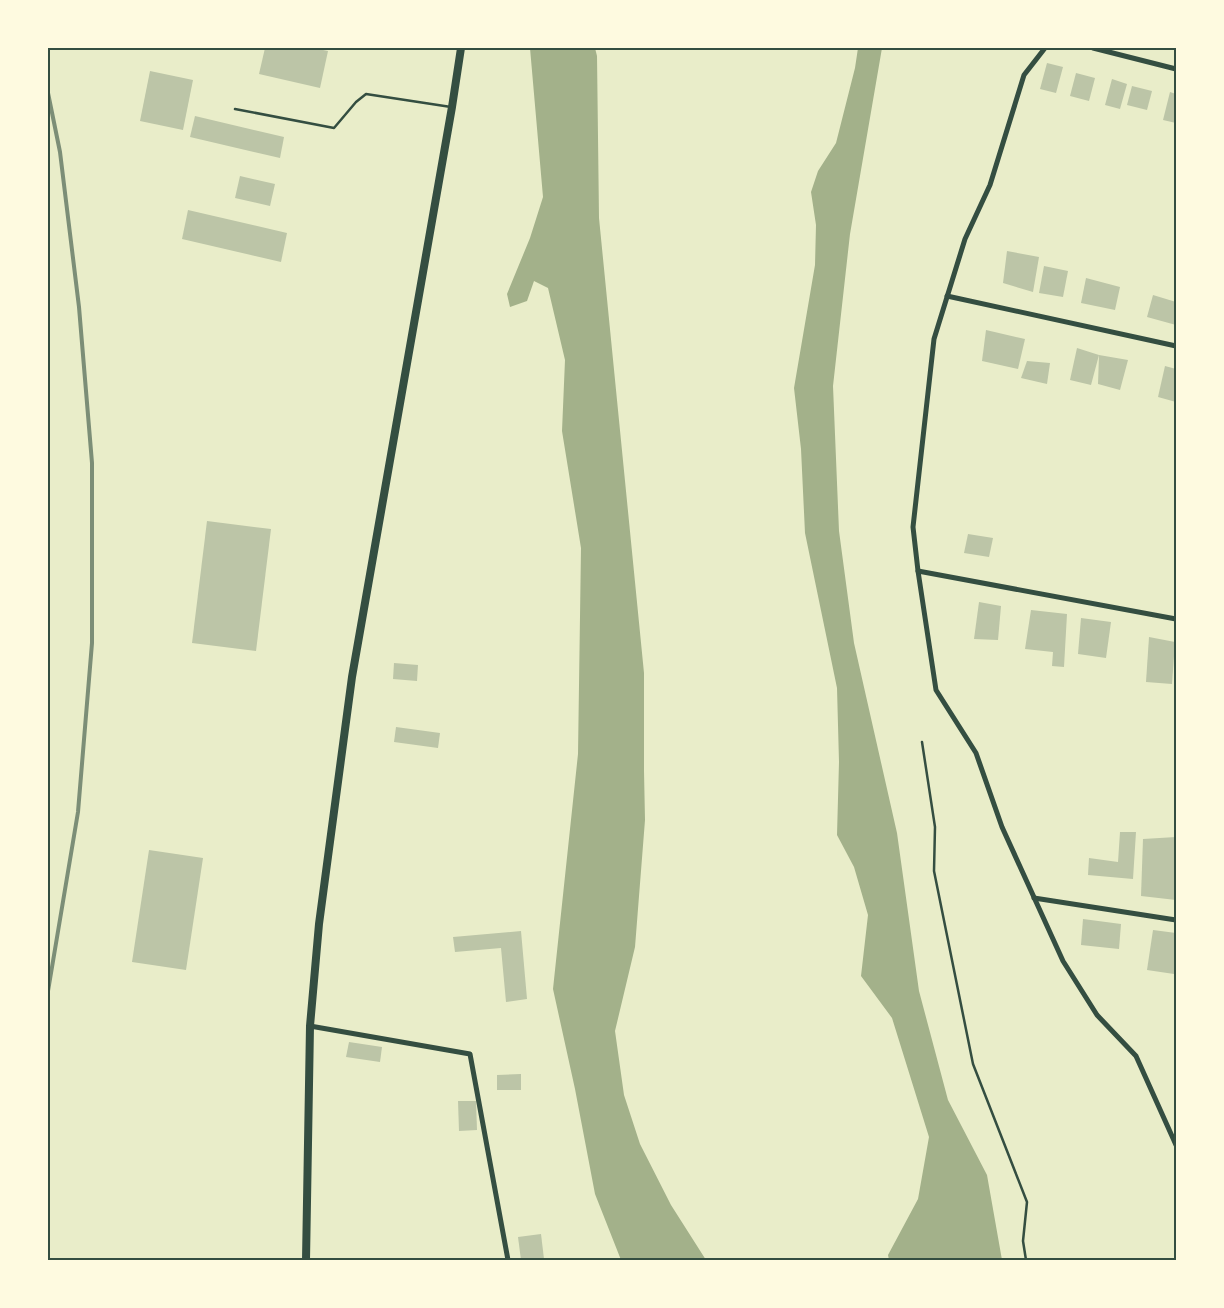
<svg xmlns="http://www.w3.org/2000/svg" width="1224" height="1308" font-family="'PT Sans Narrow',sans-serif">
<rect width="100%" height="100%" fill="#e9edc9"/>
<g fill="#a3b18a">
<polygon points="530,48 595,48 597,56 599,218 644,673 644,771 645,820 635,947 615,1031 624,1095 640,1144 671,1205 706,1260 621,1260 595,1194 575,1089 553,989 578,754 581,548 562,431 565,360 548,288 534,281 527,301 510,307 507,294 530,238 543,197"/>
<polygon points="858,48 882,48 850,234 833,386 839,531 854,643 897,833 919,991 948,1100 987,1175 1002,1260 889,1260 888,1255 918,1199 929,1137 892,1018 861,976 868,915 854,867 837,835 839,762 837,688 805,533 801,449 794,388 815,265 816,225 811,192 818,171 836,143 855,68"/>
</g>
<g fill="#bcc5a7">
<polygon points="265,48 313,48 328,51 320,88 259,74"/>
<polygon points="1047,63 1063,67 1056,93 1040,89"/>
<polygon points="150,71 193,80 183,130 140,121"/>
<polygon points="1076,73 1095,78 1089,101 1070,96"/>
<polygon points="1112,79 1127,84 1120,109 1105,105"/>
<polygon points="1132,86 1152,91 1147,110 1127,105"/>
<polygon points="1170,92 1176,94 1176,123 1163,120"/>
<polygon points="195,116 284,137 280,158 190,137"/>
<polygon points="240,176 275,184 270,206 235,198"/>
<polygon points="188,210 287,233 281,262 182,239"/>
<polygon points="1007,251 1039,257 1033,292 1003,283"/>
<polygon points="1044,266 1068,271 1063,297 1039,293"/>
<polygon points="1086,278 1120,287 1115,310 1081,303"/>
<polygon points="1153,295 1176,302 1176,325 1147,317"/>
<polygon points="986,330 1025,339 1018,369 982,361"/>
<polygon points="1077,348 1099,355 1128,360 1120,390 1098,384 1099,355 1091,385 1070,380"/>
<polygon points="1027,361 1050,363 1047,384 1021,378"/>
<polygon points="1165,366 1176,369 1176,402 1158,397"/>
<polygon points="207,521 271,529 256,651 192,643"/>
<polygon points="968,534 993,538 989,557 964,553"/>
<polygon points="979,602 1001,606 998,640 974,639"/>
<polygon points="1031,610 1067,614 1064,667 1052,666 1053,652 1025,649"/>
<polygon points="1081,618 1111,622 1106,658 1078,654"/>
<polygon points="1149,637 1175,642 1172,684 1146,682"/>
<polygon points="394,663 418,665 417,681 393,679"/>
<polygon points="396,727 440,733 438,748 394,742"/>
<polygon points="1120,832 1136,832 1133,879 1088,875 1089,858 1118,862"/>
<polygon points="1176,837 1176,900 1141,896 1143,839"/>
<polygon points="149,850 203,858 186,970 132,962"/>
<polygon points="1083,919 1121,924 1119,949 1081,945"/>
<polygon points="1153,930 1176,933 1174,974 1147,970"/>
<polygon points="521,931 527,999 506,1002 501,948 455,952 453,937"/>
<polygon points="349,1042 382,1047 380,1062 346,1057"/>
<polygon points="521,1074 521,1090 497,1090 497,1075"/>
<polygon points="458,1101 476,1101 477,1130 459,1131"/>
<polygon points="541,1234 544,1259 521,1260 518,1237"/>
</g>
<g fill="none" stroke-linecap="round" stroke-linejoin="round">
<polyline stroke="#344e41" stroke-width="2.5" points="922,742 935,827 934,871 973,1064 1027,1202 1023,1241 1026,1260"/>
<polyline stroke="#344e41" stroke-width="2.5" points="235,109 334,128 356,102 366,94 451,107"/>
<g stroke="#344e41" stroke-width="5">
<polyline points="1045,48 1024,75 990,185 965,239 934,339 913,527 918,571 936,690 976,753 1002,827 1063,961 1097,1015 1136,1056 1176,1145"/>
<polyline points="1093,48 1176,69"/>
<polyline points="947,296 1176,346"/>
<polyline points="918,571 1176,619"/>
<polyline points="1034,898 1176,920"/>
<polyline points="310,1026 470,1054 508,1260"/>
</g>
<polyline stroke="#344e41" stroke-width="8" points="306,1260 310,1026 319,924 352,677 452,107 461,48"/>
<polyline stroke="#7c8e77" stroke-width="4" points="48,93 60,152 79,307 92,463 92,643 78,812 48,991"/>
</g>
<rect width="1224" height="1308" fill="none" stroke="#fefae0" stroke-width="98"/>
<rect x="49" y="49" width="1126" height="1210" fill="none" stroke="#344e41" stroke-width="2"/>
</svg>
